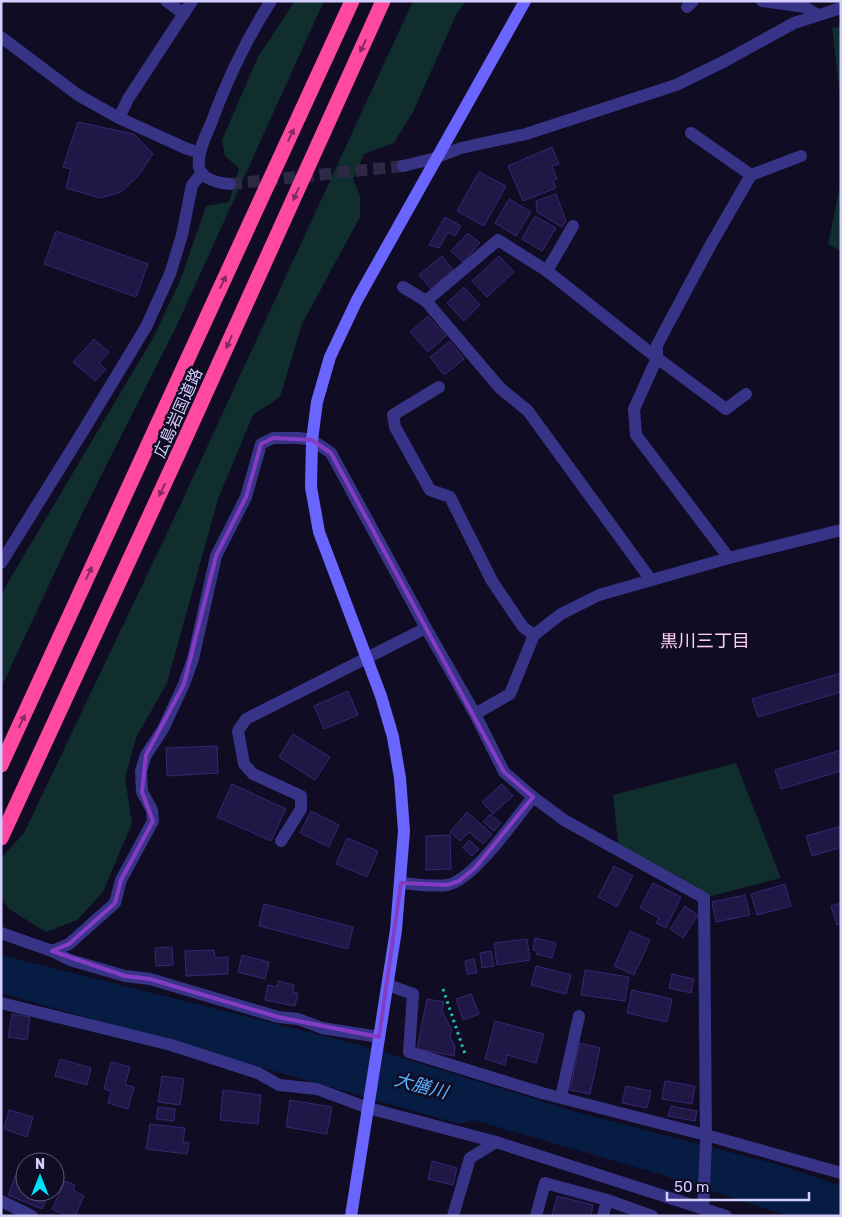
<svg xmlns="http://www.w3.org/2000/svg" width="842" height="1217" font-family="Rubik,'Noto Sans JP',sans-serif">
<rect width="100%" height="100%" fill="#100c23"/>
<g fill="#0f2e2d">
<polygon points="295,1 324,1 177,325 82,514 1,688 1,594 153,338 180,281 206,206 229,202 239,168 225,156 222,140 258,57"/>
<polygon points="413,1 466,1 457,13 413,112 394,143 364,154 353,179 360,196 360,217 302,324 280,397 253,415 218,499 167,683 136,738 125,778 132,823 103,892 77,920 46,932 9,909 1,897 1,862 4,855 24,833 178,510"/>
<polygon points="841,26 841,105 832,28"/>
<polygon points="841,181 841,251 828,244"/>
<polygon points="736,763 781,878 704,898 619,851 613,795"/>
</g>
<polygon fill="#061c43" points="1,955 360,1045 580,1113 779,1165 841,1186 841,1216 789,1216 656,1173 474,1120 459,1124 1,993"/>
<g fill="#201746" stroke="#362774">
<polygon points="78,122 134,134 153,154 138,176 121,192 100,198 66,188 71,169 63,167"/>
<polygon points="552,147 559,164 552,166 557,179 553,181 556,188 523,201 508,166"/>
<polygon points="479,172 506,186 484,226 457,211"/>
<polygon points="556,194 566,221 562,227 537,212 536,201"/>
<polygon points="509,199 531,212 516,236 495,223"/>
<polygon points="535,216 556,228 542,251 522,239"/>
<polygon points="445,217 461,226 455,236 448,232 439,248 429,245"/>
<polygon points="56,231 148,264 136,297 44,264"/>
<polygon points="468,233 480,243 463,262 451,251"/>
<polygon points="442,256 453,270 431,289 419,275"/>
<polygon points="499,256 514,272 487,297 472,281"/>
<polygon points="464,287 480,305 464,321 447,303"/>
<polygon points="428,316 446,336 428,352 410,332"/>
<polygon points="94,339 109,352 99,363 106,369 95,381 73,362"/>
<polygon points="450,341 464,359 444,375 430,357"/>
<polygon points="841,673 841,692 758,717 752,699"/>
<polygon points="348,691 358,715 324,729 314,706"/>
<polygon points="293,734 330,757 315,780 279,757"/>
<polygon points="217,746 218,773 167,776 166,748"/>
<polygon points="841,750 841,771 781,789 775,770"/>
<polygon points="232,784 286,809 271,841 217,817"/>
<polygon points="502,784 513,796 493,814 482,802"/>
<polygon points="311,811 339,825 329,847 300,833"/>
<polygon points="467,812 492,834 483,844 469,832 460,841 450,832"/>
<polygon points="490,814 501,823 494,831 483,822"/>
<polygon points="841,826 841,847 812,856 806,836"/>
<polygon points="450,835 451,869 426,870 426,836"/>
<polygon points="347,838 378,851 367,877 336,864"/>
<polygon points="469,840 479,849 472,856 463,848"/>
<polygon points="614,866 633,876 617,907 598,897"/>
<polygon points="653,883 681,897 666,928 656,923 659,918 640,908"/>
<polygon points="785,884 791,906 757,915 751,894"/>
<polygon points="745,895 750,915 716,922 712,902"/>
<polygon points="841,903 841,924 837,925 831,906"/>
<polygon points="264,904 353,927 348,949 259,926"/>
<polygon points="685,906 698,915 683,938 670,929"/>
<polygon points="630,931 650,940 634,975 614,966"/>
<polygon points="535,938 556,943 552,958 536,954 537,951 533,950"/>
<polygon points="527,939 530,960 497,965 494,943"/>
<polygon points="172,947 173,965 156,966 155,948"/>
<polygon points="214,950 215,958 228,957 228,974 186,976 185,951"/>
<polygon points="491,951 494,966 482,968 480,953"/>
<polygon points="242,955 269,962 265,979 238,972"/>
<polygon points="474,959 477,973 467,974 465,961"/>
<polygon points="536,966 571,975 566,994 531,985"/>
<polygon points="585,970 629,977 625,1001 581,995"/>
<polygon points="672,974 694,979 691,993 669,988"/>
<polygon points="278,981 294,985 293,992 298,993 295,1006 265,1000 268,985 277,987"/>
<polygon points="632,990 672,999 667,1022 627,1013"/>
<polygon points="471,994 479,1014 463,1020 456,999"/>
<polygon points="427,999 444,1002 442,1011 452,1030 450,1036 455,1047 454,1056 417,1049"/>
<polygon points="12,1014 30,1017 27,1040 8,1037"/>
<polygon points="495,1021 544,1034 536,1063 507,1055 505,1065 485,1059"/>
<polygon points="580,1043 600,1048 590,1094 570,1090"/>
<polygon points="60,1059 91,1068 87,1085 55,1076"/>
<polygon points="111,1062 130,1067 125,1085 134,1087 128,1109 108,1103 111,1091 104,1089"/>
<polygon points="162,1076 184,1079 180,1105 158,1102"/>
<polygon points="665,1081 695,1086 692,1104 662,1099"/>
<polygon points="626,1086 651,1091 647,1108 622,1103"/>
<polygon points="223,1090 261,1095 258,1124 220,1120"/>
<polygon points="290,1100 332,1107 327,1134 286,1127"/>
<polygon points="671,1106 697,1111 695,1121 668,1116"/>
<polygon points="158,1107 175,1109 174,1121 156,1119"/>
<polygon points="9,1110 33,1117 27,1137 4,1129"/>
<polygon points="150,1124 185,1128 183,1142 189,1143 187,1154 146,1149"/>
<polygon points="432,1161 457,1168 453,1185 428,1179"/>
<polygon points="17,1172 25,1176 25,1192 49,1192 42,1209 8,1195"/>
<polygon points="65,1181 75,1185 73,1190 84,1196 75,1216 66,1216 52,1209"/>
<polygon points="557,1196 593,1205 591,1216 552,1216"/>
</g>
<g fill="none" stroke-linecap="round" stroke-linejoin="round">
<polyline stroke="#2d2944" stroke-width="12" stroke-dasharray="12 6" stroke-linecap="butt" points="230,184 403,166"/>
<polyline stroke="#25bdb4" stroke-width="3" stroke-dasharray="2.5 4" stroke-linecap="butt" points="443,989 465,1054"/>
<g stroke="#373386" stroke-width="12">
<polyline points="166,1 184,14"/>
<polyline points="762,1 805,7 817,15"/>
<polyline points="687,7 693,1"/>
<polyline points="1,37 78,95 119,118 185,148 200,153"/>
<polyline points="119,118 128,99 192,1"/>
<polyline points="691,133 751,175 801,156"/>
<polyline points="403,166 432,159 461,148 526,134 676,85 725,61 794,23 841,8"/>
<path d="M230 184C219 183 202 180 199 167 197 154 205 137 210 126 226 82 245 41 271 1"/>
<polyline points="547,271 573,226"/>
<polyline points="403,287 426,301 500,388 528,411 651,580"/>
<polyline points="426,301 498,240 547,271 657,358 726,409 746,394"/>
<polyline points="439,387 393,415 395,427 430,490 450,497 492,581 523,627 534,635"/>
<polyline points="729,558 636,435 634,409 657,358 657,345 710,246 751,175"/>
<polyline points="1,563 80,436 146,327 170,274 182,235 192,185 202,173"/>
<polyline points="475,714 510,694 534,635 561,614 599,595 729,558 841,530"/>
<polyline points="281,841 301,809 301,796 253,774 244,764 238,731 246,719 426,628"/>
<path d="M401 883C414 884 434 887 447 885 473 881 516 818 533 797"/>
<polyline points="1,933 52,951 70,960 125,976 150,979 278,1017 298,1019 322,1028 379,1037"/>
<polyline points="52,951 69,944 115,903 121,880 153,821 152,810 142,792 141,771 146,755 163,729 184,684 193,659 216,556 246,497 261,444 273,438 299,438 312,440 331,453 426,628 475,714 504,772 533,797 564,820 704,898 706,1142 703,1209"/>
<polyline points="388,985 413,994 409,1052 542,1093 706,1135 841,1173"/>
<polyline points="1,1003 171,1045 258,1073 279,1085 317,1089 368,1108 496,1142 726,1216"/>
<polyline points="561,1097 579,1016"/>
<polyline points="1,1201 32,1216"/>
<polyline points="453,1216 470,1158 496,1142"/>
<polyline points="536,1216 545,1183 607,1200 652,1216"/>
<polyline points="603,1216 607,1200"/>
</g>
<polyline stroke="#6a65ff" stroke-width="12" points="351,1216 396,930 404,831 400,778 393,737 381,696 319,532 311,487 312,440 317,402 330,357 357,300 525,1"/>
<g stroke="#ff49a0" stroke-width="15">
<polyline points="1,765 352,1"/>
<polyline points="1,838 179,452 383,1"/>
</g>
</g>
<defs><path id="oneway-solid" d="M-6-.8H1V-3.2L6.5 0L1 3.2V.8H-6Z" transform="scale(1.25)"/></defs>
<g fill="#882a62">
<use href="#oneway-solid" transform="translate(363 46) rotate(115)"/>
<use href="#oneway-solid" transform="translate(291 135) rotate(-65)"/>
<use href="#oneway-solid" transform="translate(296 194) rotate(114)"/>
<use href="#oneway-solid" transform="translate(223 282) rotate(-65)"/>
<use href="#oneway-solid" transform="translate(229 342) rotate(114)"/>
<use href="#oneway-solid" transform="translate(162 490) rotate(115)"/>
<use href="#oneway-solid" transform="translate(89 573) rotate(-65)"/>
<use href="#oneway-solid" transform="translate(22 721) rotate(-65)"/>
</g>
<path fill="none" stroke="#843cc5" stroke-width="4" stroke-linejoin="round" d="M273 438 312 440 331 453 504 772 533 797 475 868 459 881 447 885 401 883 379 1037 278 1017 150 979 125 976 52 951 69 944 115 903 121 880 153 821 142 792 146 755 184 684 216 556 246 497 261 444Z"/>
<g text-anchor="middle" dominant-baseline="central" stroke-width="5" stroke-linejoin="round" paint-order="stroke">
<g font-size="16" fill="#d4ceff" stroke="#100c23">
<text transform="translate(178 413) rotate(-66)">広島岩国道路</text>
</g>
<g font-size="18" fill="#ffd0ee" stroke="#100c23">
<text x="705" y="641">黒川三丁目</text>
</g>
<g font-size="18" font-style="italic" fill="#5cb3ff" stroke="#100c23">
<text transform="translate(421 1086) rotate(15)">大膳川</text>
</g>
</g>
<rect width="842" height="1217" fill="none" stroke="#d4ceff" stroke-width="5"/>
<g transform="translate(40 1177)"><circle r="24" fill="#100c23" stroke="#5e5a7b"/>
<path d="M0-4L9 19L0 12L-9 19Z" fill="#00dff9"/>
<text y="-8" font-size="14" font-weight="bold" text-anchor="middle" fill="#d4ceff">N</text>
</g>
<path d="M667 1192v8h142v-8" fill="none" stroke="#d4ceff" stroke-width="2.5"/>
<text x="674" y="1192" font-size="15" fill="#d4ceff" stroke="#100c23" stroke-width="4" paint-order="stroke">50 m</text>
</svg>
